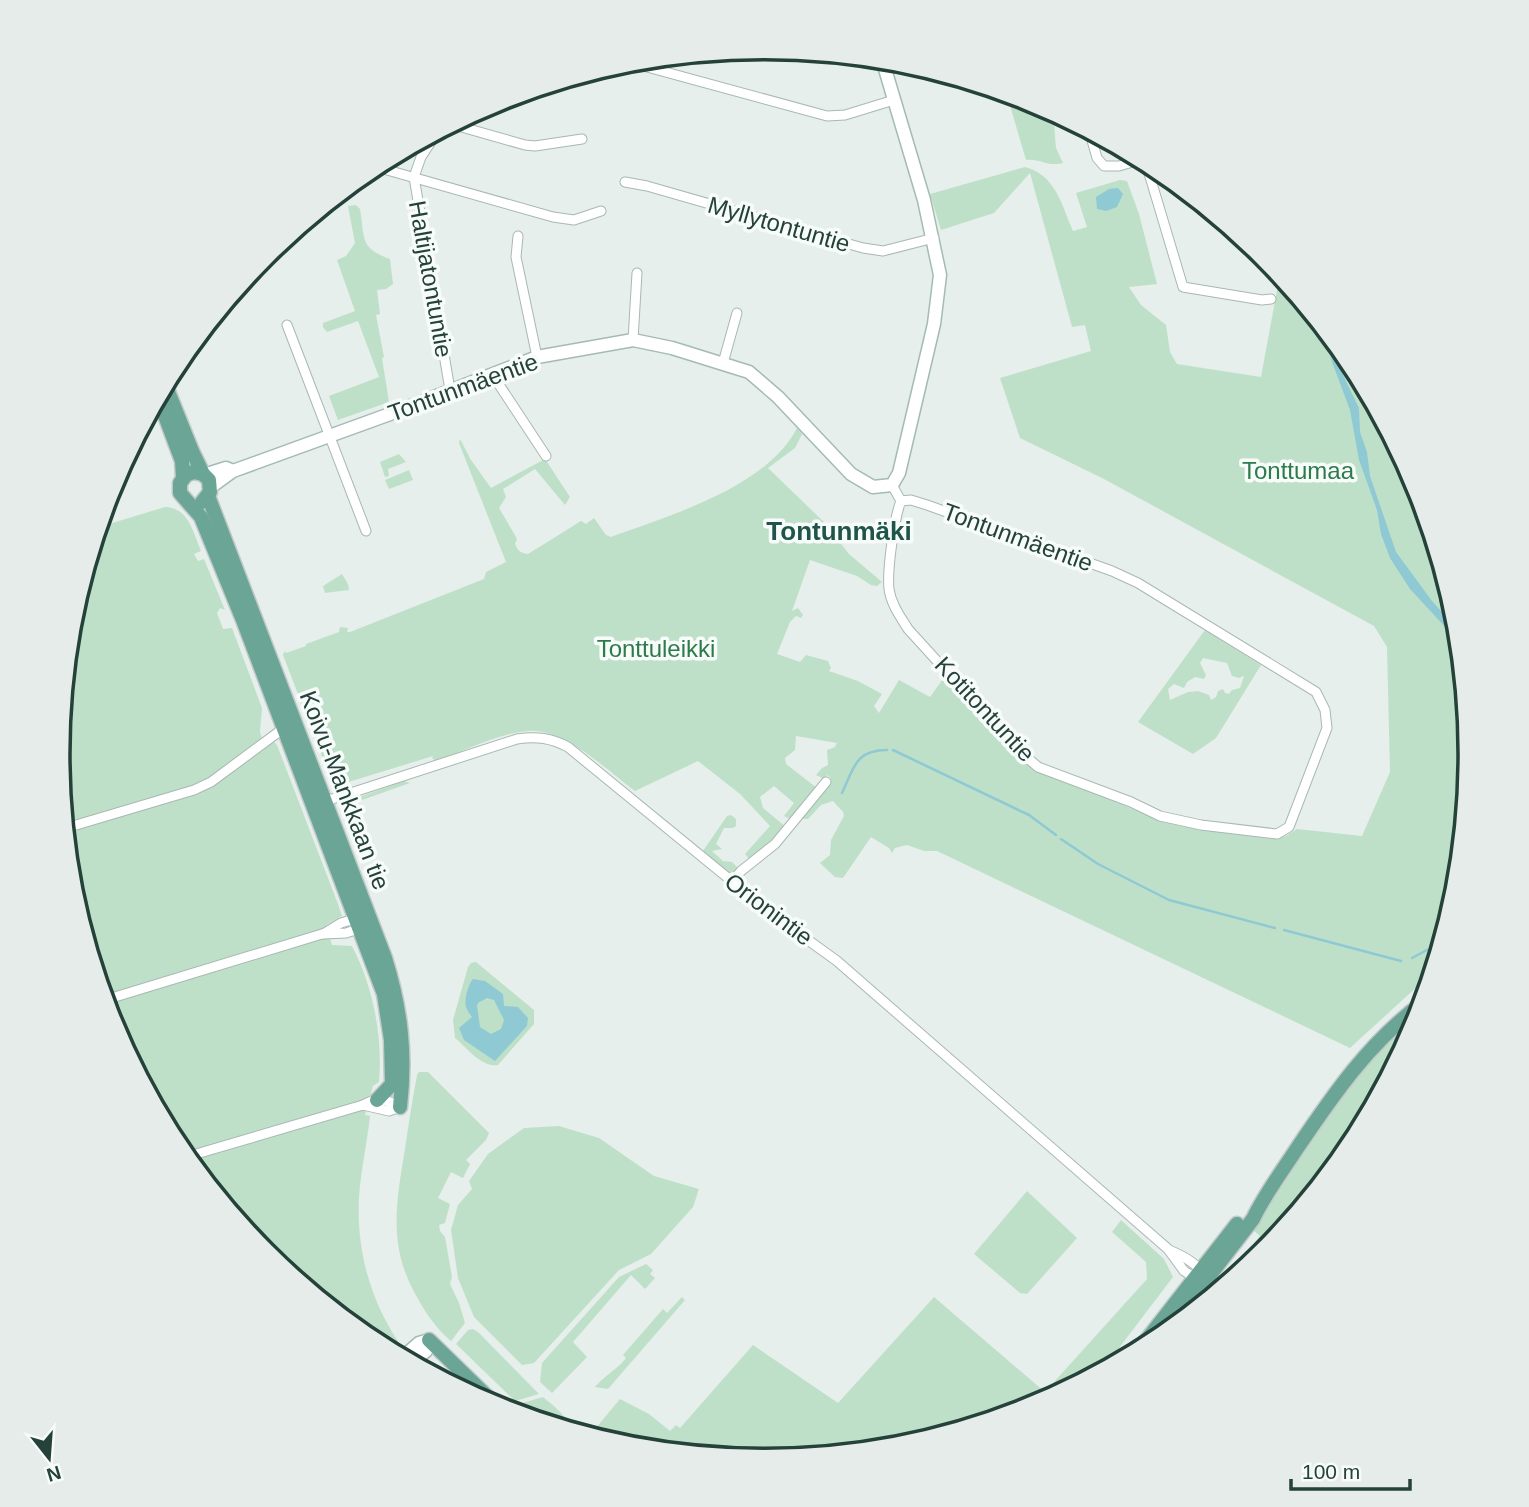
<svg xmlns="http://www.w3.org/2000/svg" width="1529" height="1507" font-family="Helvetica,sans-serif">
<rect width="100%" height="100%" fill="#e6efeb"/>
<g fill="#bfe0c8" fill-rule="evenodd">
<path d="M1006 92 1044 106 1054 124 1056 148 1063 163C1047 167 1040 158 1026 160Z"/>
<path d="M1025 167C1056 175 1062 206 1073 231L1087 227 1076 193 1120 180 1127 181 1139 214 1157 284 1129 287 1141 305 1166 325 1170 352 1177 364 1261 377 1280 274 1352 361 1417 484 1457 616 1471 754 1457 892 1432 973 1350 1048 937 851H924L907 845 895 848 892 853 889 848 871 837 843 878 835 877 820 863 830 855 831 840 844 816 843 812 833 801 821 805 808 819H802L831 778 827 775 824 779 816 775 822 768 828 765 827 750 835 747 837 743 796 736 795 750 785 758 786 764 817 788 792 820 784 816 794 803 774 786 760 797 763 808 786 827 750 860 745 854 770 826 740 794 698 761 635 791C608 771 564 728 528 731 500 733 464 751 436 761L432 758 433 756 342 784 332 782 283 655 285 651 286 653 306 646V644L339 632 340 627 348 628 347 632H350L484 579 486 572 506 562 459 443 460 439 471 460 491 488 545 459 570 497 565 505 535 469 503 489 506 497 499 508 516 537 517 540 515 543C517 550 520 553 528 554L581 521 586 524 594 518 606 535 611 537C670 515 766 488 797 428L802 434 795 448 768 468 825 523 849 554 882 582 877 586 871 585 857 576 810 560 792 611 798 608 803 615 801 618 796 616 790 622 777 654 800 662 806 655 828 661 831 668 829 671 858 681 882 694 874 706 879 713 899 680 930 697 945 676 1014 753 1035 768 1161 821 1181 826 1273 839 1286 836 1297 829 1362 836 1390 772 1387 647 1374 626 1104 479 1020 438 1000 378 1091 351 1085 325 1072 327 1030 173 994 213 941 230 930 194Z"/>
<path d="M356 205 360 209C365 238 359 248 390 259L393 284 386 289 377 290 380 314 376 315 384 357 382 358 389 402 338 420 329 396 379 377 358 321 327 332 323 327V323L355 311 337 260 346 256 355 243 348 206Z"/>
<polygon points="399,454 406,462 388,469 389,476 385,477 380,462"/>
<polygon points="409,470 413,480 389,489 385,480"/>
<path d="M165 507C189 508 193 532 201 551L194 554 198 561 204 559 225 610 220 608 217 613 223 629 232 628 262 708 260 732 264 744 273 741 277 745 338 904 342 916 326 925 332 945 352 946C373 986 383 1037 379 1082L373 1086 365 1115 370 1116C367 1143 361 1170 359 1197 356 1253 372 1307 405 1351L400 1356 372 1340 265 1253 177 1146 112 1023 72 891 58 753 72 615 99 527Z"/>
<polygon points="342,574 348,584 349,590 325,593 323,586"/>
<path d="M1205 630 1261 665 1216 738 1193 754 1138 722ZM1203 658 1227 663 1232 676 1239 678 1244 676 1240 688 1232 690 1229 694 1225 693 1223 689 1218 691 1216 697 1211 700 1209 695 1198 691 1188 692 1170 700 1168 689 1174 684 1184 688 1187 682 1195 677 1204 679 1206 675 1200 663Z"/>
<polygon points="404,781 410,783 348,805 343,803"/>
<polygon points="731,815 736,819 736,826 733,828 724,828 716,844 722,849 712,851 723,861 732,862 737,867 737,872 733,875 703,851 727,816"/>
<path d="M476 962 534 1010V1024L498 1065C482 1068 467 1048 455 1038L453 1020 468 967 471 963Z"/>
<polygon points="1421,1011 1417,1024 1351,1146 1264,1253 1217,1291 1260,1236 1253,1230 1342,1095 1370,1058"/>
<path d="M419 1072H428L489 1133 486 1140 466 1160 470 1164 463 1178 451 1172 438 1198 450 1204 445 1223 439 1225 440 1231 445 1237 452 1277 450 1284 459 1303 465 1323 451 1341C437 1329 427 1315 418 1299 389 1250 395 1209 404 1155 408 1128 412 1102 417 1075Z"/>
<polygon points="559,1126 599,1138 654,1176 699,1189 693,1207 651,1254 619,1270 534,1363 522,1365 474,1317 458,1278 451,1230 458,1205 472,1189 469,1181 488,1154 524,1128"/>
<polygon points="1027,1191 1077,1238 1027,1294 1020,1293 974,1254"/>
<polygon points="1121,1220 1164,1259 1173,1277 1103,1369 1034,1406 902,1446 765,1460 626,1446 590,1435 620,1399 649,1414 670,1431 676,1425 680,1428 753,1345 838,1403 934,1297 1045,1392 1147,1279 1146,1262 1112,1232"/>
<polygon points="646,1264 653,1270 650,1274 655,1278 645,1289 631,1275 573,1342 587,1357 552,1393 540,1382 542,1363 619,1277"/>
<path d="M682 1297 685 1300 608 1389 595 1387C606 1374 617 1370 626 1358L623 1355 663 1309 667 1313Z"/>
<polygon points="473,1329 478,1332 539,1394 515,1401 456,1344 468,1330"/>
<path d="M543 1397C553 1406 568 1415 569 1429L528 1416 519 1406V1404Z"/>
</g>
<g fill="#8ec9d4" fill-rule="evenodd">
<polygon points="1118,188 1123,194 1117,207 1106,211 1097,209 1096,197 1109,189"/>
<polygon points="1323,326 1332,337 1339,367 1359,408 1360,432 1367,452 1370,476 1396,552 1432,601 1459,631 1460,643 1410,589 1390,558 1381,534 1377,510 1359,460 1350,410 1332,362"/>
<polygon points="1412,474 1417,484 1451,596 1442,572 1427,549 1421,532 1420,496"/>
<path d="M473 979 485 981 503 994 504 1006 518 1007 528 1018 527 1026 495 1061 464 1040 459 1028 472 1017C470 1014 467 1011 466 1007 464 999 468 985 473 979ZM487 998 494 1000 504 1020 501 1029 491 1034 480 1027 477 1006 478 1003Z"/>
</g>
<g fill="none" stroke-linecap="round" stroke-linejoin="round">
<g stroke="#8ec9d4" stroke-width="2.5">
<polyline points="893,750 1029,815 1056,835"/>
<path d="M842 793C854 768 855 750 887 750"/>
<polyline points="1061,839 1098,864 1169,900 1275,928"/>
<polyline points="1284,930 1401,961"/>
<polyline points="1412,958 1442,942"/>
</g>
<defs>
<g id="street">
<polyline points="625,61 827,116 845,115 894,100"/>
<polyline points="451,124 525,145 535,146 582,139"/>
<polyline points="1089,130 1097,158 1104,166 1119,166 1143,159"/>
<polyline points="438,131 421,157 414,177 450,390"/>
<polyline points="1145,160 1183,287 1262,300 1271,299"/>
<polyline points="373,166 553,217 574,220 601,211"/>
<polyline points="625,182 647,186 863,248 883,251 934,238"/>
<polyline points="518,236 516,257 537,357"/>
<polyline points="287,325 366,531"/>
<polyline points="633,340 637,273"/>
<polyline points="723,363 737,313"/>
<polyline points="492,374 546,456"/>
<path d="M892 485 901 501 911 500 927 505 1112 571 1138 583 1316 692 1325 710 1327 728 1289 827 1277 834 1201 825 1160 816 1131 802 1038 767 1017 749 908 629C900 616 891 604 889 589 887 571 894 518 901 501"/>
<path d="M323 802 517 739C537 736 551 738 568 747L772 914 837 961 1168 1249 1184 1271 1199 1280"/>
<polyline points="66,828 194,790 211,782 284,728"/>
<polyline points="732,882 741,871 775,844 826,782"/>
<polyline points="323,934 341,923 358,918"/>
<polyline points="105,1000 322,934 346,933 361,928"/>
<polyline points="363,1105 389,1111 400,1107"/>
<path d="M186 1157 363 1105C376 1097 387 1099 400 1107"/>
<path d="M1169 1250C1181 1255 1196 1262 1202 1273"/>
</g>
<g id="secondary">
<polyline points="204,475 226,468 233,471"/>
<polyline points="211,487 233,471 390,414 537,357 633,340 672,348 749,372 778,397 851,474 873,487 892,485 899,473 934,324 940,275 924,200 882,59"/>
<polyline points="403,1357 419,1343 429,1340 426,1351 412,1362"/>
</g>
<g id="primary">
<polyline points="165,384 192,451 203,474 209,480 210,492 202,502"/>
<polyline points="158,397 182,461 183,477"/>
<polyline points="203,474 193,472 186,475 180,483 180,493 201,517 243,620 384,994 391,1040 392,1084 377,1100"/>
<path d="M208 496 385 958C401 1009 406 1054 400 1107"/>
<path d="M1163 1336 1253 1219C1265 1194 1281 1173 1296 1150 1333 1095 1370 1041 1424 1002"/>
<polyline points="429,1340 498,1407"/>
<polyline points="1138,1351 1237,1224"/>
</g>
</defs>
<use href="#street" stroke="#a8b8b2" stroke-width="11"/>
<use href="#secondary" stroke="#a4bbb3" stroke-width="15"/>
<use href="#primary" stroke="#c2cac8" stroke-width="17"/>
<use href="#street" stroke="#fff" stroke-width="9"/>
<use href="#secondary" stroke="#fff" stroke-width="12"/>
<use href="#primary" stroke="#6aa596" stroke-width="14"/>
</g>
<g text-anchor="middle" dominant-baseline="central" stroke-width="7" stroke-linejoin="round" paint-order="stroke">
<g font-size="24" fill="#24423a" stroke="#f7fbf9">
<text transform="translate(779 224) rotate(16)">Myllytontuntie</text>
<text transform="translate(431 279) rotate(80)">Haltijatontuntie</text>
<text transform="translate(463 387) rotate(-20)">Tontunmäentie</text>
<text transform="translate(1018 537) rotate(20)">Tontunmäentie</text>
<text transform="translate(985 709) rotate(47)">Kotitontuntie</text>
<text transform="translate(345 790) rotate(69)">Koivu-Mankkaan tie</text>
<text transform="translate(769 909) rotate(37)">Orionintie</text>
</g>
<g font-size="24" fill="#2d7a4b" stroke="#f7fbf9">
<text x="1298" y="470">Tonttumaa</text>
<text x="656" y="648">Tonttuleikki</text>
</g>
<g font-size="26" font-weight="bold" fill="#1f5548" stroke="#f7fbf9">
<text x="839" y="531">Tontunmäki</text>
</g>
</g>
<path d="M0 0H1529V1507H0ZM70 754a694 694 0 1 1 1388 0a694 694 0 1 1-1388 0Z" fill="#e6ecea" fill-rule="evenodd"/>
<path fill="none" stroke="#24423a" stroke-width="3.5" d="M70 754a694 694 0 1 1 1388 0a694 694 0 1 1-1388 0Z"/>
<g transform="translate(49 1458) rotate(163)" stroke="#f7fbf9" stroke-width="5" paint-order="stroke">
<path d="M0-5L12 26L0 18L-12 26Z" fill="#24423a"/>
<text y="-10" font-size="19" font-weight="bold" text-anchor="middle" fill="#24423a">N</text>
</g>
<path d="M1291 1479v10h119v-10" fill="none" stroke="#24423a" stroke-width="3.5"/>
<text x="1302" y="1479" font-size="21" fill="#24423a" stroke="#f7fbf9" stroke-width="5" paint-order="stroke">100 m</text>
</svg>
